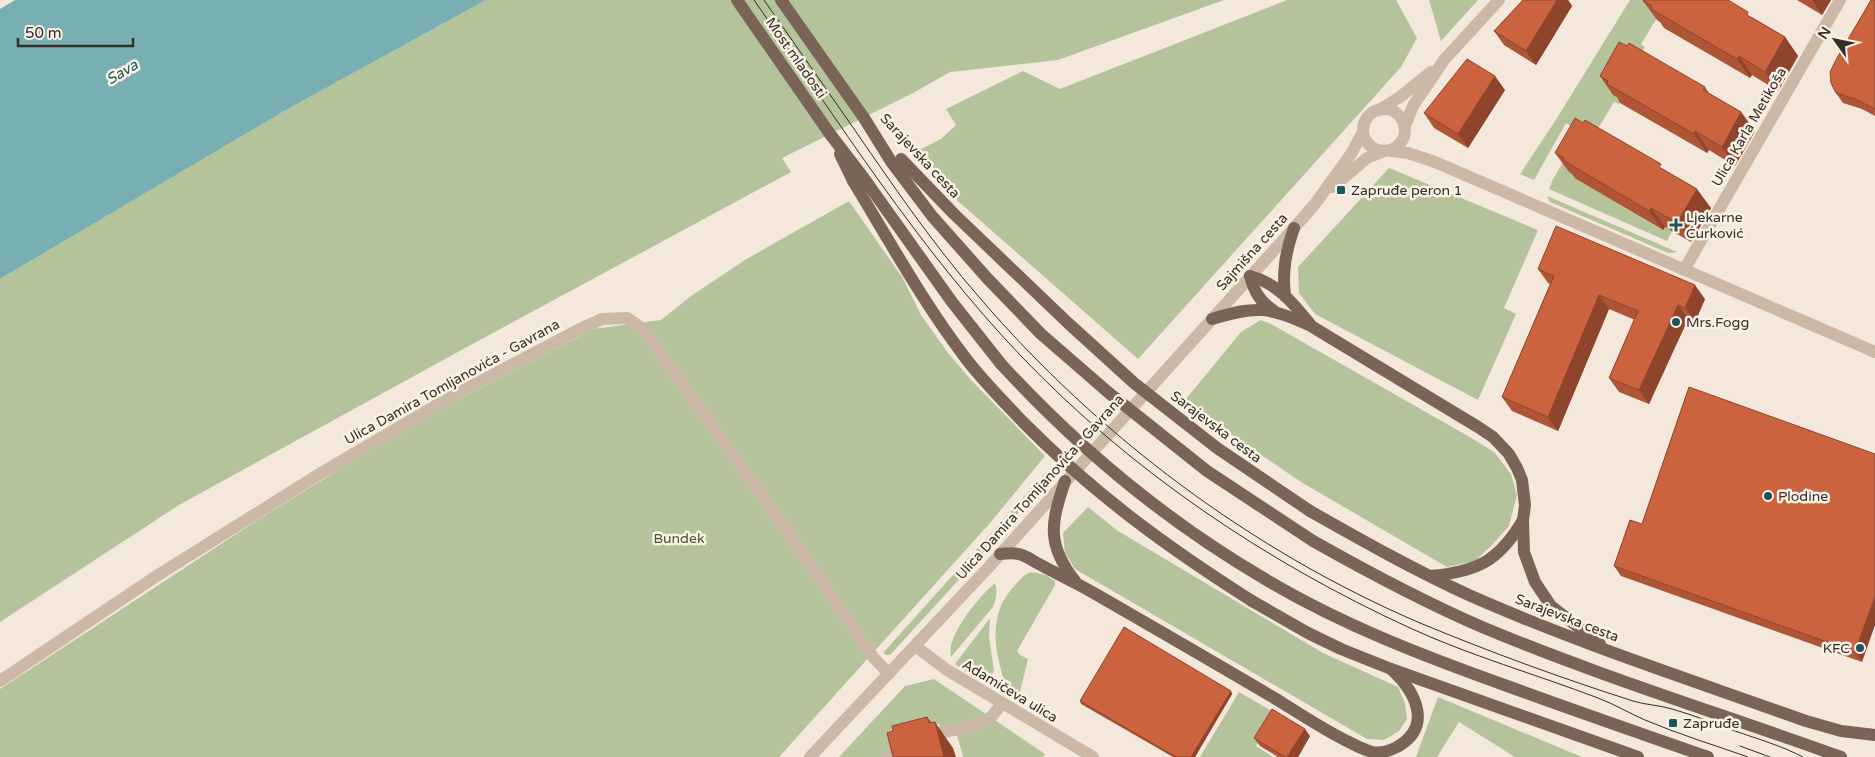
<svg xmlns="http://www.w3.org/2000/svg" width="1875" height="757" font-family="'Varela Round',sans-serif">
<rect width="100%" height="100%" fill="#f3e8db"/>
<g fill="#b5c39a">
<polygon points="486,0 1224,0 1058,60 950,72 913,93 782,158 791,172 478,341 179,505 0,622 0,279 286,110"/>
<polygon points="1287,0 1396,0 1417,38 1401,67 1138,359 958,201 913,153 941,139 956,125 946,109 1023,71 1060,89"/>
<polygon points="1429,0 1478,0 1441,41"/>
<polygon points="1630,0 1668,0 1641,44 1645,47 1638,59 1622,100 1619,104 1614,102 1594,135 1576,179 1662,230 1665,227 1672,231 1667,241 1549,189 1553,179 1581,132 1566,123 1534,180 1520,174 1557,118"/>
<polygon points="1389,168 1538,230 1504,308 1516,314 1478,400 1315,314 1299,293 1298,267"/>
<polygon points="1547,196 1677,252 1668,253 1550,202"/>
<polygon points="849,201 902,277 921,315 948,353 971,380 1045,456 990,523 779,757 0,757 0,689 256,521 417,421 593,329 661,320 691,296 745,260"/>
<polygon points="1261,320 1271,324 1468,436 1494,452 1511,474 1517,495 1509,526 1491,546 1475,561 1447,567 1301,482 1200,413 1186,399 1241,332"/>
<polygon points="1047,471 1051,476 982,554 976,550"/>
<polygon points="1088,507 1118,531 1323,653 1398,687 1405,703 1407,719 1399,731 1384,740 1367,739 1075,569 1065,553 1063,533"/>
<polygon points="970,556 975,562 890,655 886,655 883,653"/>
<path d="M1031 572 1046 575 1055 581V585L1017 651 1020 655 1028 659 1020 692 1013 698C1005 692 1005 683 1002 674 993 640 990 611 1016 584 1021 579 1024 574 1031 572Z"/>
<path d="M995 583C998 592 996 598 993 607L951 657C945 636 980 596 995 583Z"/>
<polygon points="990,618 989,636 994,671 988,680 980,681 955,664"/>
<polygon points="934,679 1045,754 1043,757 963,757 957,735 943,738 939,724 889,738 894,757 839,757 905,686"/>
<polygon points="1239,692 1277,714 1256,746 1273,757 1200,757"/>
<polygon points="1438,697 1582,757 1515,757 1459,722 1437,757 1416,757"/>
</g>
<polygon fill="#78afb2" points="15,0 486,0 286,110 0,279 0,9"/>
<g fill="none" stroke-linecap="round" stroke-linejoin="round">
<g stroke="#ccb8a6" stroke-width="12">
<circle cx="1384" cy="130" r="21"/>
<polyline points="1379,110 1400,97 1431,72"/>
<polyline points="1405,126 1413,106 1444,60 1499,0"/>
<polyline points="1392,151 1408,153 1435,162 1875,352"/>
<polyline points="1333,187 1367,158 1382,152"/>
<polyline points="1684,270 1840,0"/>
<polyline points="915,646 947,670 1093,757"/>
<polyline points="0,681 155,577 321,473 454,395 580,329 602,319 627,318 643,329 787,531 873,657 889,674"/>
<path d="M927 735C942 732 973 728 986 721 993 717 997 709 1002 703"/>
<polyline points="810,757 987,569 1294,228 1315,204 1351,154 1363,132"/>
<polyline points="887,757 906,742"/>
</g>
<g stroke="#7a6357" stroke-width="12">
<polyline points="737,0 830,134 863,177 952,302 1001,364"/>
<polyline points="781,0 864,118 892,163 932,216 987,278 1041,334 1109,393"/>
<polyline points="840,154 853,181"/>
<path d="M1250 276C1277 283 1294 304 1310 324"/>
<path d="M1250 276C1254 291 1260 302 1273 310"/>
<path d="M1285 296C1282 271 1286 251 1294 228"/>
<path d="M1212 319C1258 305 1268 307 1311 326L1478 427 1493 437 1509 454 1517 468 1522 480 1525 505 1523 520 1524 552 1535 582 1551 606 1600 644"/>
<path d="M1065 481C1051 523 1046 544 1075 581"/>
<path d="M1310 511C1363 541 1416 571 1471 596 1580 644 1694 681 1806 721L1841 731 1875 735"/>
<path d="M1313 541C1368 572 1424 602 1482 627 1599 676 1722 714 1841 757"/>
<path d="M1000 554C1007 553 1015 552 1022 555 1028 557 1033 561 1039 564 1059 575 1079 584 1099 596 1158 630 1217 664 1276 699 1297 712 1318 726 1341 738 1351 743 1361 749 1372 752 1381 754 1389 751 1397 747 1434 726 1415 691 1391 669"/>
<path d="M1430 576C1477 572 1499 561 1523 520"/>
<polyline points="1252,601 1308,633 1341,649 1391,669 1638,757"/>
</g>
<g stroke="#372c27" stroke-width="1">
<path d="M754 0C839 122 918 248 1021 356 1131 471 1266 562 1410 628 1471 656 1535 674 1598 698 1614 704 1629 713 1645 720 1678 734 1714 745 1748 757"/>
<path d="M764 0C793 42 823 84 852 126 892 184 932 243 979 297 1098 436 1252 551 1420 623 1490 652 1561 678 1633 701 1646 705 1659 705 1672 709 1693 715 1714 723 1735 731 1758 739 1782 746 1803 757"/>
<polyline points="1740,746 1770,757"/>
</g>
<g stroke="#7a6357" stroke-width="12">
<polyline points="901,159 954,214 1068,323 1134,383 1217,448 1310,511"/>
<path d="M853 181C890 242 924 304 967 360 984 382 1004 402 1023 422 1094 494 1167 547 1252 601"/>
<path d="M1001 364C1079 449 1166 521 1265 579 1342 625 1426 657 1510 687 1576 711 1642 734 1708 757"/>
<polyline points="1109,393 1207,471 1313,541"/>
</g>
</g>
<g fill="#af5536">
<polygon points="1523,0 1568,0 1572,6 1536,65 1504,45 1494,31"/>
<polygon points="1797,0 1831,0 1822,15"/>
<polygon points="1875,0 1875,116 1862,109 1843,103 1836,93"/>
<polygon points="1643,1 1753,18 1785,37 1798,56 1778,91 1752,75 1750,78 1664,28 1660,22 1657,20"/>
<polygon points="1627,46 1705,87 1709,93 1741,112 1755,131 1735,166 1709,150 1707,153 1620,103 1617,97 1613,95 1600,76"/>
<polygon points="1505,90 1468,148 1434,128 1424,113"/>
<polygon points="1555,153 1665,170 1711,208 1691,242 1665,227 1663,230 1576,179 1572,174 1569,172"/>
<polygon points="1538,269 1705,299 1695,322 1688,319 1649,404 1619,392 1609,378 1635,320 1609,309 1558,431 1512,411 1502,397 1550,284 1548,283"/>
<polygon points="1689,387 1862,662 1621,576 1614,566 1642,524"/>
<polygon points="1231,691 1232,694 1195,757 1173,757 1081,704 1080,701"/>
<polygon points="1310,736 1298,757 1278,757 1260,746 1254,738"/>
</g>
<g fill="#8f452c">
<polygon points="1557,0 1568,0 1572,6 1536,65 1526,51"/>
<polygon points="1812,0 1831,0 1822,15"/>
<polygon points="1785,37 1798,56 1778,91 1765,72"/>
<polygon points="1739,56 1752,75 1750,78 1737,59"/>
<polygon points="1495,76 1505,90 1468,148 1458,134"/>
<polygon points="1741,112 1755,131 1735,166 1722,147"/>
<polygon points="1695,131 1709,150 1707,153 1694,134"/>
<polygon points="1697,189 1711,208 1691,242 1677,223"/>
<polygon points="1651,208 1665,227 1663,230 1649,211"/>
<polygon points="1695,285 1705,299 1695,322 1685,308"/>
<polygon points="1599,295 1609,309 1558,431 1548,417"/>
<polygon points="1678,305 1688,319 1649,404 1639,390"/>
<polygon points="1875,596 1875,625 1862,662 1855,652"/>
<polygon points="1231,691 1232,694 1195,757 1191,757"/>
<polygon points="927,717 938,731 935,722 953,748 956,757 944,757 929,723"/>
<polygon points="1305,729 1310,736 1298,757 1287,757"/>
</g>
<g fill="#cc633f" stroke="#8f452c">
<polygon points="1523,0 1557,0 1526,51 1494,31"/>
<polygon points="1644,0 1728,0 1748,12 1747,15 1785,37 1765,72 1739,56 1737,59 1651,9 1652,6 1643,1"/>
<polygon points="1871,0 1875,0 1875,109 1855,99 1836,93 1831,83 1830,72 1837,58"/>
<polygon points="1619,42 1627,46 1629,43 1705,87 1703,90 1741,112 1722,147 1695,131 1694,134 1607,84 1608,81 1600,76"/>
<polygon points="1467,59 1495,76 1458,134 1424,113"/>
<polygon points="1575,118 1583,123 1585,120 1661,164 1659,167 1697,189 1677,223 1651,208 1649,211 1563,160 1564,158 1555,153"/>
<polygon points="1556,226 1695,285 1685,308 1678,305 1639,390 1609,378 1638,311 1599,295 1548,417 1502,397 1554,276 1538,269"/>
<polygon points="1689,387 1875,454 1875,596 1855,652 1614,566 1630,520 1642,524"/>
<polygon points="1124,627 1231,691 1191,757 1176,757 1080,701"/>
<polygon points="1272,709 1305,729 1287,757 1285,757 1254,738"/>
<polygon points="927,717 929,723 935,722 944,757 893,757 887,733 893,731 892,726"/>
</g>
<g fill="#1a565b" stroke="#faf2e7" stroke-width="2">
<rect x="1336" y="185" width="10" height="10" rx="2.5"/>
<path d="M1673.5 217.5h5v5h5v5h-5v5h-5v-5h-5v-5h5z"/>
<circle cx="1676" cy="322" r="5"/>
<circle cx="1768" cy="496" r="5"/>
<circle cx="1860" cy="648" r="5"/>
<rect x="1668" y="718" width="10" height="10" rx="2.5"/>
</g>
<g text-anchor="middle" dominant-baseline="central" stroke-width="5" stroke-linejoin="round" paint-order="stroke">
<g font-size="14" fill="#372c27" stroke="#faf2e7">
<text transform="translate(796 58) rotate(55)">Most mladosti</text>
<text transform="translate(1749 127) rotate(-60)">Ulica Karla Metikoša</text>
<text transform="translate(920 156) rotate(47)">Sarajevska cesta</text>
<text transform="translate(1252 252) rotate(-48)">Sajmišna cesta</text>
<text transform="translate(452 382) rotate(-29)">Ulica Damira Tomljanovića - Gavrana</text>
<text transform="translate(1216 427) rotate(37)">Sarajevska cesta</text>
<text transform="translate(1040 487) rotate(-48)">Ulica Damira Tomljanovića - Gavrana</text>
<text transform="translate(1567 618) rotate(21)">Sarajevska cesta</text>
<text transform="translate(1010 691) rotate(31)">Adamičeva ulica</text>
</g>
<g font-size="14" fill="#372c27" stroke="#faf2e7" text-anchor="start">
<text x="1351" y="190">Zapruđe peron 1</text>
<text x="1686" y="217">Ljekarne<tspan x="1686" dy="16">Ćurković</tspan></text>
<text x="1686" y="322">Mrs.Fogg</text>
<text x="1778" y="496">Plodine</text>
<text x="1850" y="648" text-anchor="end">KFC</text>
<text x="1683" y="723">Zapruđe</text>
</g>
<g font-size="14" fill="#46572a" stroke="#faf2e7">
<text x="679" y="538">Bundek</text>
</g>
<g font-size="15" font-style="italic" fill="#1a565b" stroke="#faf2e7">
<text transform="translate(122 72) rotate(-31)">Sava</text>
</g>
</g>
<g transform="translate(1835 40) rotate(303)" stroke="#faf2e7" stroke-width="4" paint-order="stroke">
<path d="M0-4L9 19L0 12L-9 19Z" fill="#372c27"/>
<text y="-8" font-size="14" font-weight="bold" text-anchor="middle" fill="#372c27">N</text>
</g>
<path d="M18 38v8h115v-8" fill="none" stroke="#372c27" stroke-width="2.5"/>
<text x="25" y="38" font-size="15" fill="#372c27" stroke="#faf2e7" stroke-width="4" paint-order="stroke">50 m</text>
</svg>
